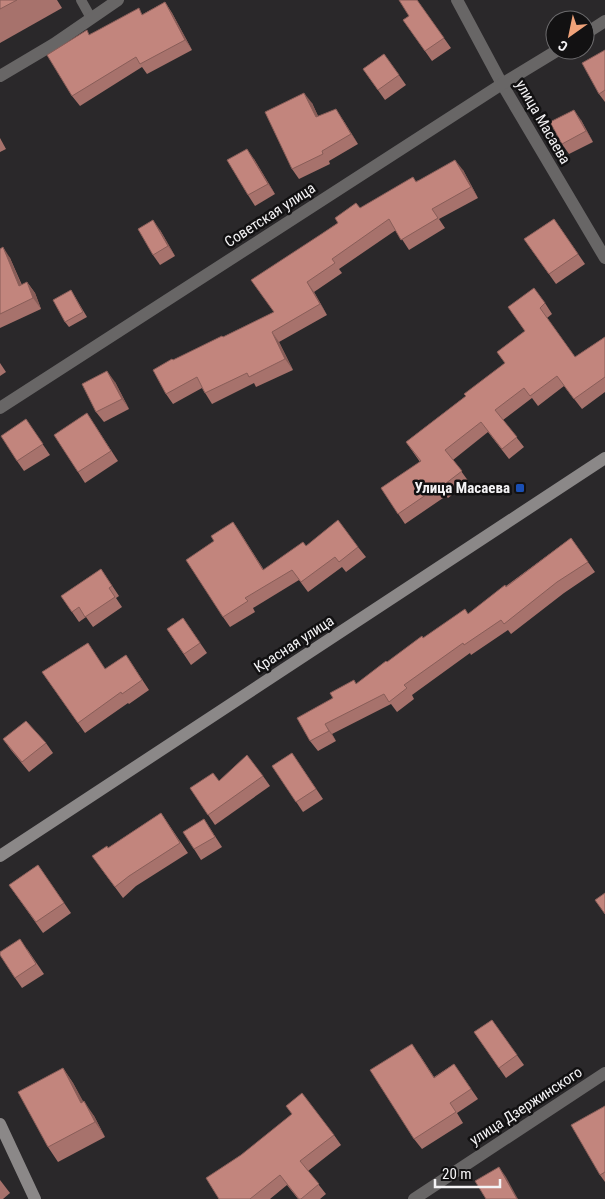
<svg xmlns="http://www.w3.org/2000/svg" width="605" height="1199" font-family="'Roboto Condensed',sans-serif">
<rect width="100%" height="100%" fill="#2a282a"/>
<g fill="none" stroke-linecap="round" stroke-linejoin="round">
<polyline stroke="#686666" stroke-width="10" points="81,0 91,18"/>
<g stroke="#686666" stroke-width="12">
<polyline points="457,0 502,84 605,258"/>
<polyline points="585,34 605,21"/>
<polyline points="0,76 54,44 118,0"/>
<polyline points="0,408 502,84 558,50"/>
<polyline points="414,1199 605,1073"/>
</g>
<g stroke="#8b8888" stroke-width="12">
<polyline points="0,856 605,458"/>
<polyline points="0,1124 35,1199"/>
</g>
</g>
<g fill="#a7726c">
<polygon points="0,0 57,0 62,8 0,43"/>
<polygon points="417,0 451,48 432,61 403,20 409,16"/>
<polygon points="165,2 172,13 192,50 147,74 142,67 80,106 72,96 90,34 143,14"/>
<polygon points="605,50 605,102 599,94"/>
<polygon points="384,54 406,85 385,100 363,69"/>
<polygon points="312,103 318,116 343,120 358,144 329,161 330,164 299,179 292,169"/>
<polygon points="581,120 593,142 569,154 562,144"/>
<polygon points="0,138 6,149 0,152"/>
<polygon points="254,159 275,194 255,206 248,195"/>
<polygon points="463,170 478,198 439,219 445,228 409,250 396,230 339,269 342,273 314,292 327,315 279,342 293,370 256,387 254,383 212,404 202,388 173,404 166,394 173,360 223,337 274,312 323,233 360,208 416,181"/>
<polygon points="554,219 585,264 556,284 524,239"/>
<polygon points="160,230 175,256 160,265 153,255"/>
<polygon points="0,249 10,258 22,285 27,282 35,293 41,309 0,328"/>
<polygon points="71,290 87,317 69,327 65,322"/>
<polygon points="545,303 552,314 547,318 575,357 605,337 605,392 582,409 564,386 538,406 532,398 503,420 524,447 509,459 488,432 453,460 469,482 448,498 446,496 405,524 381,488 420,462 406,442 466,396 505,363 497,352 525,331 508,307"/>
<polygon points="0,363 6,372 0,376"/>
<polygon points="115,382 129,409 104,422 96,412"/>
<polygon points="94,424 118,461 85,483 78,472"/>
<polygon points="33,430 50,455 24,471 17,461"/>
<polygon points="233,522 264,570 306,546 358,547 366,557 346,572 342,567 308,592 299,580 253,608 255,612 230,627 223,617 214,541"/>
<polygon points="571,538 595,572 564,593 511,634 508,630 471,655 470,653 412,695 414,699 397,712 391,704 332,734 336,741 318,751 310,741 333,698 356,684 423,638 468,614"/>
<polygon points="101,569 119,596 116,598 122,607 93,627 86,617 79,622 61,596"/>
<polygon points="183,618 207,653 191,665 167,629"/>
<polygon points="88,643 105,669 126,655 149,690 129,704 128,703 85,733 42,672"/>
<polygon points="3,739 46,743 53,753 29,772 11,750"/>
<polygon points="292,753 323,799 303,812 272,766"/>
<polygon points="263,776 270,786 215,825 190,788 219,781"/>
<polygon points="161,813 188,853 136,886 123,898 100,867 108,848"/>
<polygon points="204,819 222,847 201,860 194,849"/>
<polygon points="38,865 71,913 43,933 9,885"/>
<polygon points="27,949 44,974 22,988 15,978"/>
<polygon points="492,1020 524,1065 506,1078 474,1032"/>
<polygon points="419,1054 434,1077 454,1064 478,1099 457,1113 463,1123 422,1149 414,1139"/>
<polygon points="63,1068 73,1083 83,1102 94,1116 105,1137 58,1162 48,1147"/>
<polygon points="605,1106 605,1182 600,1175"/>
<polygon points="334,1135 341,1145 308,1171 326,1194 320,1199 298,1199 287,1185 270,1199 219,1199"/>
<polygon points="0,1180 10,1193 3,1199 0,1199"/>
</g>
<g fill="#885d58">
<polygon points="165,2 172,13 192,50 185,40"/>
<polygon points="304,93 312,103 323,127 316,117"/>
<polygon points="336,109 343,120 358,144 351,134"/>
<polygon points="574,110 581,120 593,142 586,131"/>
<polygon points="247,149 254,159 275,194 268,184"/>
<polygon points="455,160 463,170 478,198 471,187"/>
<polygon points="153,220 160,230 175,256 168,246"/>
<polygon points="3,247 10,258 26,296 19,286"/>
<polygon points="27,282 35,293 41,309 33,298"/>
<polygon points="307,282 314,292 327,315 320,304"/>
<polygon points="272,332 279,342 293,370 285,359"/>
<polygon points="107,371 115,382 129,409 122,399"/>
<polygon points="233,522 240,532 270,581 263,570"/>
<polygon points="325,724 332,734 336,741 329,731"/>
<polygon points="63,1068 73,1083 92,1117 81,1103"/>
<polygon points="84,1101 94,1116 105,1137 95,1122"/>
<polygon points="499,1167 506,1177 518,1199 517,1199"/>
</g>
<g fill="#c2857d" stroke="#885d58">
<polygon points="0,0 17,0 0,9"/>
<polygon points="399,0 417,0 444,38 425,51 403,20 409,16"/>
<polygon points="165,2 185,40 140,64 136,57 72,96 47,55 87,30 89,35 139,8 142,15"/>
<polygon points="605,50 605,90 599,94 582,63"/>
<polygon points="384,54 399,75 378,90 363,69"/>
<polygon points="304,93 316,117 336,109 351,134 322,151 323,154 292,169 265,112"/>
<polygon points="574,110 586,131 562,144 550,122"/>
<polygon points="247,149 268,184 248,195 227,160"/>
<polygon points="455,160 471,187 432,209 438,218 401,240 389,219 332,259 335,263 307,282 320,304 272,332 285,359 249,377 247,373 205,393 197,377 166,394 153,370 172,359 173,360 222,336 223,337 274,312 251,280 323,233 338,223 335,218 356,203 360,208 413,177 416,182"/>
<polygon points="554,219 578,254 549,274 524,239"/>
<polygon points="153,220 168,246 153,255 138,229"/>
<polygon points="3,247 19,286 27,282 33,298 0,314 0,249"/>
<polygon points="534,288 545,303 540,308 575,357 605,337 605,377 574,399 557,376 530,396 524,388 495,410 517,437 502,449 481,422 445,450 462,471 441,487 439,486 398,514 381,488 421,461 406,442 466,396 464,394 505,363 497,352 525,331 508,307"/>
<polygon points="71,290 83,312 65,322 53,300"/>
<polygon points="107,371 122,399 96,412 82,384"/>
<polygon points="87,413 111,451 78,472 54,435"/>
<polygon points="26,419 43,444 17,461 1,436"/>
<polygon points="338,520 358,547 339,562 335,557 301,582 292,570 245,598 248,601 223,617 186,560 214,541 211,536 233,522 263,570 303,542 306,546"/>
<polygon points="571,538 588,562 557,582 504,624 501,620 464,645 463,643 404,685 407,688 389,702 384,694 325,724 329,731 310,741 297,718 333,698 330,693 354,680 356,684 386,661 387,662 422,636 423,638 465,609 468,614 505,585 506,587"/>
<polygon points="101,569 112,586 109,588 115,597 85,617 79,607 72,612 61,596"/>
<polygon points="183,618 200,643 184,654 167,629"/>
<polygon points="88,643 105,669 126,655 142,680 122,694 121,692 78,723 42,672"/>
<polygon points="26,721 46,743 22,762 3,739"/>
<polygon points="292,753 316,789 296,802 272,766"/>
<polygon points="247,755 263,776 208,815 190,788 213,773 219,781"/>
<polygon points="161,813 180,843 129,876 115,887 92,856 107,846 108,848"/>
<polygon points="204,819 215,837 194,849 183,832"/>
<polygon points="38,865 64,903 36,922 9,885"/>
<polygon points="605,893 605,914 595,900"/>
<polygon points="20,939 36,964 15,978 0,955 0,952"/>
<polygon points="492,1020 517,1055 499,1068 474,1032"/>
<polygon points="412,1044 434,1078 454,1064 471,1089 450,1103 456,1112 414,1139 370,1070"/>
<polygon points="63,1068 81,1103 84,1101 95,1122 48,1147 18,1092"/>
<polygon points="302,1093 334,1135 300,1161 319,1184 301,1199 299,1199 280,1175 250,1199 219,1199 206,1178 241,1155 292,1114 286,1106"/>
<polygon points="605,1106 605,1172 600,1175 571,1125"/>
<polygon points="499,1167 517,1199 486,1199 475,1181"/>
</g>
<rect fill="#1a4fb4" stroke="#121112" stroke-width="2" x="515" y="483" width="10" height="10" rx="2.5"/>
<g text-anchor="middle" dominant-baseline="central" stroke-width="5" stroke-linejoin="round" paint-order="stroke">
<g font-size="15" fill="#f4f3f5" stroke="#121112">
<text transform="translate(543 122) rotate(60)">улица Масаева</text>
<text transform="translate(270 215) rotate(-33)">Советская улица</text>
<text transform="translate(294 644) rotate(-33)">Красная улица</text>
<text transform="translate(526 1106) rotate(-33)">улица Дзержинского</text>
</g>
<g font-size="15" font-weight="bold" fill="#f4f3f5" stroke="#121112" text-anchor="end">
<text x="510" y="488">Улица Масаева</text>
</g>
</g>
<g transform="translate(570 35) rotate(213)"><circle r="24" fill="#121112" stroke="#6c6b6d"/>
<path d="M0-4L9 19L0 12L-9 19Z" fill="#f0a279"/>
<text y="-8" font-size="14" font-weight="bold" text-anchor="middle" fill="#f4f3f5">С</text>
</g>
<path d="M435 1179v8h65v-8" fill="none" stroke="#f4f3f5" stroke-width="2.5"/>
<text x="442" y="1179" font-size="15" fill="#f4f3f5" stroke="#121112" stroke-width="4" paint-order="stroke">20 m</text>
</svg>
